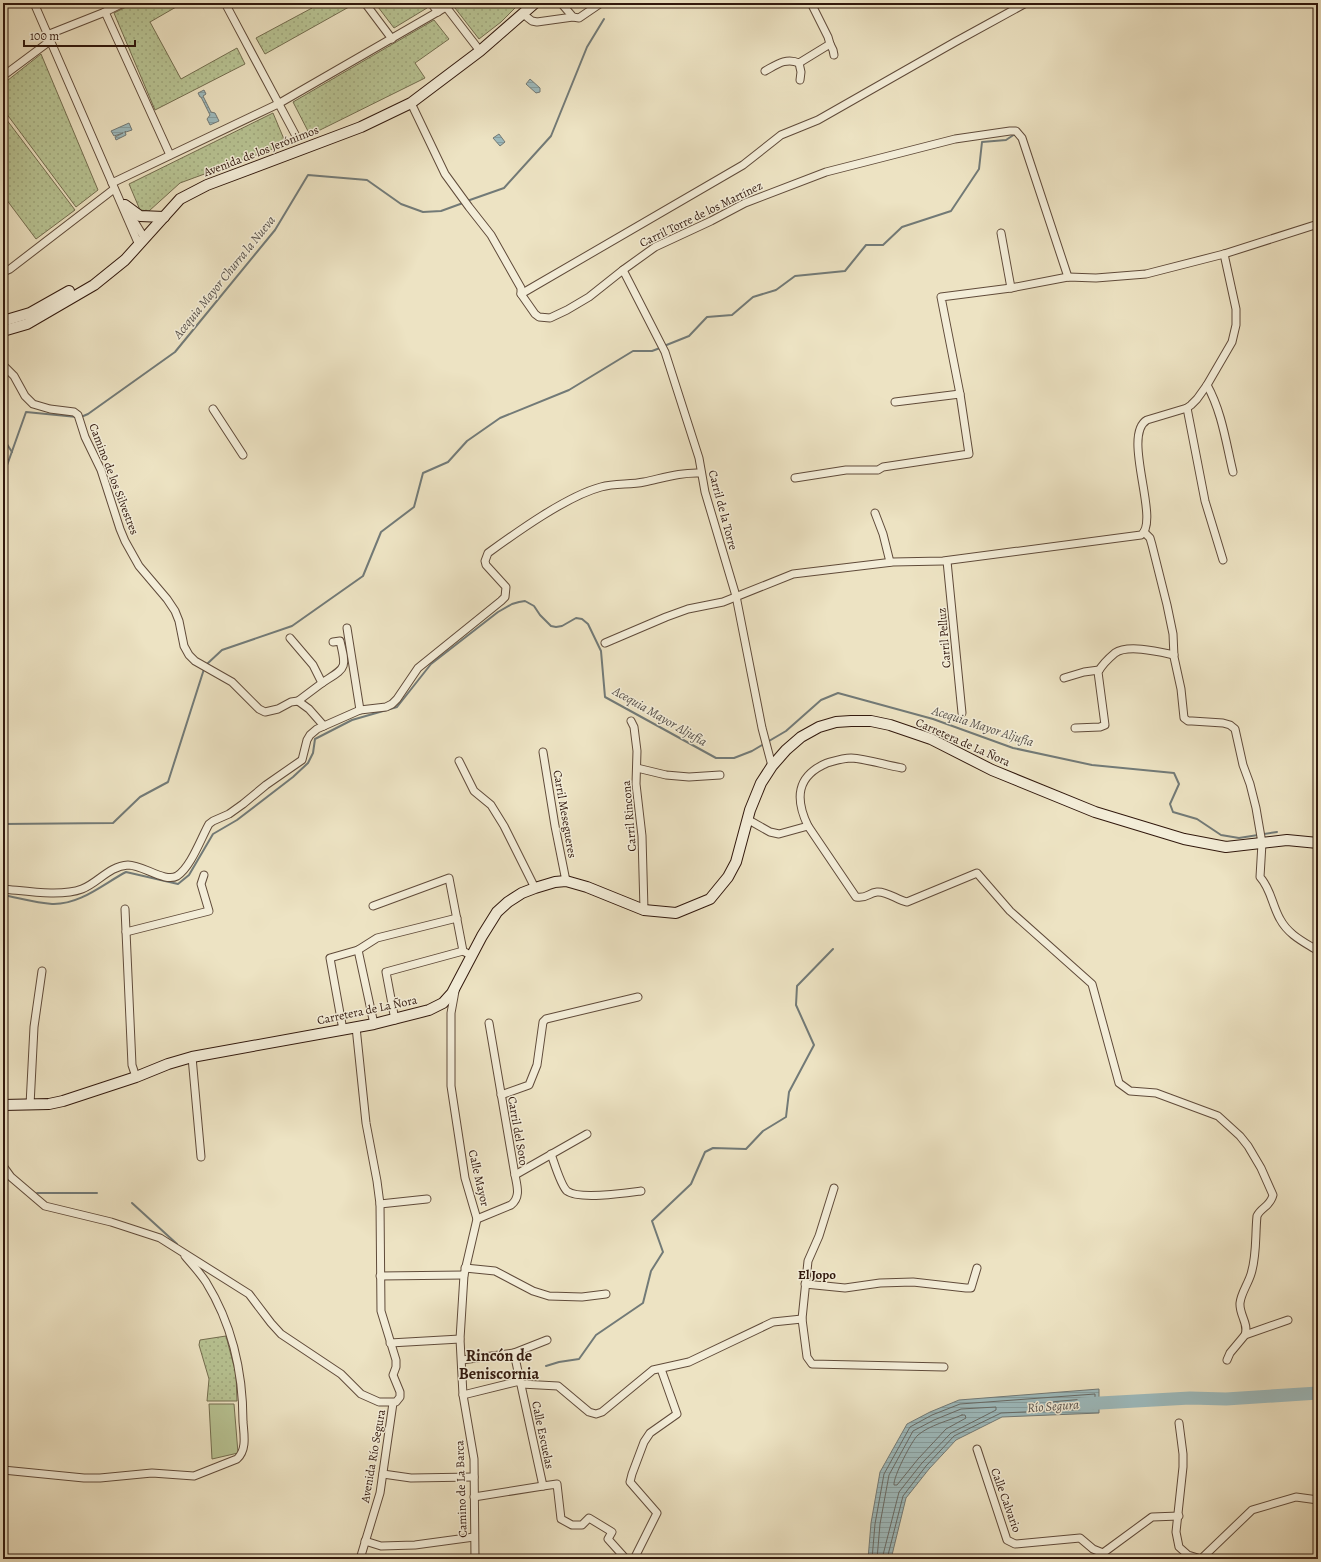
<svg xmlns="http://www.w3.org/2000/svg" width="1321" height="1562" font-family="Alegreya,serif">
<defs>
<pattern id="grass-dots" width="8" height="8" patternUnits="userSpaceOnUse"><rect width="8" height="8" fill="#b8c494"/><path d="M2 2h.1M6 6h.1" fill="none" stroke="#9fa87e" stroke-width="1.8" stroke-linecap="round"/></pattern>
<pattern id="water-rules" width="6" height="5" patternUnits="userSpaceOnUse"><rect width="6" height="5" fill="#9dbbbe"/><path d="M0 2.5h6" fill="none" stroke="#88a0a2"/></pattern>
</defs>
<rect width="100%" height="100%" fill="#ede3c3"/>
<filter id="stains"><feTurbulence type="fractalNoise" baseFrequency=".005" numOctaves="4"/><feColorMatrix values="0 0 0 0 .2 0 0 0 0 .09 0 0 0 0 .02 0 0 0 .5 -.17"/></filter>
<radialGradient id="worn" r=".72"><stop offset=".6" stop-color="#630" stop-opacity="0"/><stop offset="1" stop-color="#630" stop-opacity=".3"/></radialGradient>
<g fill="url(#grass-dots)" stroke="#746e50">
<polygon points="134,3 183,3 150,22 181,79 237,48 245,64 155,110 114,13"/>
<polygon points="310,3 356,3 265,54 256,38 312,8"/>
<polygon points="375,3 423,3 427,8 394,28"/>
<polygon points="461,3 520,3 501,22 479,39 455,8"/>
<polygon points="434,20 449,39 415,63 425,78 310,135 293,102"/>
<polygon points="41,54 98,190 76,207 3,109 3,84"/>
<polygon points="273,113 286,144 180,183 149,211 140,210 129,184"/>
<polygon points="3,115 75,210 36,239 3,195"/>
<polygon points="226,1336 236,1374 237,1401 207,1401 209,1379 199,1345 200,1340"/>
</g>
<polygon fill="#b8c494" stroke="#746e50" points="209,1404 234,1404 238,1453 212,1459"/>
<g fill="url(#water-rules)" stroke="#727a77">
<polygon points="530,79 540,88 540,92 536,93 526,84"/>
<polygon points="204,90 206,94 203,96 211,112 215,113 219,121 210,125 207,119 210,115 201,97 200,97 198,93"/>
<polygon points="129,123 132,130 126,132 125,131 126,135 116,140 115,137 123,133 114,136 111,131"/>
<polygon points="499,134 505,142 500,146 493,138"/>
<polygon points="1099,1389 1099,1413 1002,1417 956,1440 929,1469 906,1498 891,1559 868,1559 871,1523 880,1472 907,1424 930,1412 959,1400"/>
</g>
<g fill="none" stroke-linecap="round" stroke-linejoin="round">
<g stroke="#676a66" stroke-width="1">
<polygon points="1088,1399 1090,1401 1089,1405 1054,1406 1051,1404 1053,1402"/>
<path d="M962 1415H965L966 1418 946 1429 918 1459 897 1485H894C893 1477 912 1440 918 1435 930 1425 948 1421 962 1415Z"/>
<polyline points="872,1559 875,1524 884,1474 910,1427 932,1415 960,1404 1095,1394 1095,1408 1094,1409 1001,1413 954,1436 926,1466 903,1496 887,1559"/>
<polyline points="877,1559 880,1524 889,1475 913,1431 934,1420 961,1409 996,1407 996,1410 951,1433 922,1463 899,1492 882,1559"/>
</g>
<g stroke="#727a77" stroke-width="2">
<polyline points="467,201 504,188 551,136 587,47 604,19"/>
<polyline points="664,346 689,336 707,317 732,315 753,297 776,290 795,276 845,271 866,245 883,245 902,227 951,211 979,169 982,142 1006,140 1015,134"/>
<polyline points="81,417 88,414 175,352 275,230 308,175 367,180 401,204 423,212 441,211 463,203"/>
<polyline points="3,438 12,452"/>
<polyline points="3,473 5,471 26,412 77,417"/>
<polyline points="207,664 222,650 292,626 363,576 381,532 414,507 423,473 448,462 467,441 500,418 569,390 633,351 652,351 660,348"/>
<polyline points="3,824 113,823 140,797 168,782 204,669"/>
<path d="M3 895C19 898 36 903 52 904 80 905 103 884 126 872L178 884 189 875 213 834 237 820 293 777 308 763 313 753 315 739 352 720 397 707 431 664 498 612 512 604 519 602 525 601 534 606 540 615 551 626 556 627 562 626 576 618 582 619 588 624 601 651 605 697 716 758H734L752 751 786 731 821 700 838 693 933 719 1013 748 1092 765 1174 773 1179 784 1170 804 1173 812 1197 819 1221 835 1239 838 1277 832"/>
<polyline points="37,1193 97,1193"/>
<polyline points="132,1203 177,1244"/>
<polyline points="546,1366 559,1362 579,1359 596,1335 643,1303 651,1271 663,1252 652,1221 691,1184 705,1152 713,1148 746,1149 763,1131 786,1117 789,1092 814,1045 796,1005 797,986 833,949"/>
</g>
<polyline stroke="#9dbbbe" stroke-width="13" points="1082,1404 1190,1398 1226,1399 1318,1393"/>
<defs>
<g id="minor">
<polyline points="34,3 139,245"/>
<polyline points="225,3 296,136"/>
<polyline points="365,3 392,39"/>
<polyline points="431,3 438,12"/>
<polyline points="443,3 480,51"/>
<polyline points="561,3 573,17 579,18 601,3"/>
<polyline points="105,12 170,155"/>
<polyline points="523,14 532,21 537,22 573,17"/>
<polyline points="47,35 105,12 123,3"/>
<polyline points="830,44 833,50 834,55"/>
<polyline points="799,63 801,72 800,80"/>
<path d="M765 71C776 65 786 57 799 63L830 44 828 37 811 3"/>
<polyline points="3,76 50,41"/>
<polyline points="411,103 445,174 469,207 491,235 521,288 521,294 535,314 539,317 550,318 567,310 589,297 623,270 655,247 711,221 745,203 826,172 955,139 1010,131 1016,131 1022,138 1068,277"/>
<polyline points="112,183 278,104 453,3"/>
<polyline points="126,208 145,239"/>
<polyline points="1001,233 1011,288"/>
<polyline points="623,270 665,352 699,458 705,492 736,596 762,728 772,766"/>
<polyline points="3,272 10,269 114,189"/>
<polyline points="521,294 743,165 781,135 818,120 955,42 1026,3"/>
<polyline points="3,365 14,376 25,396 33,404 50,409 74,412 78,415 85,437 101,470 120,529 125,541 139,566 167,599 175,611 179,621 184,646 189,655 195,661 232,682 259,709 265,712 278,709 291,702 298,701 309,709 324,726"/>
<path d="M1207 385C1222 412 1226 443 1233 472"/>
<polyline points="895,402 960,394"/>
<polyline points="1187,408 1205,501 1223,560"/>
<polyline points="213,409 243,455"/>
<polyline points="795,478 846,470 878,470 883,467 969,454 960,394 941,297 1011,288 1068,277 1096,278 1146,274 1224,254 1318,224"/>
<polyline points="875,513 883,534 890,562"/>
<path d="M1144 532 1150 538 1152 545 1167 605 1173 634 1174 657 1181 689 1184 718 1188 721H1192L1223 723 1230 725 1235 729 1243 765 1250 784 1256 808 1262 843 1260 877C1271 889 1272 905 1280 919 1288 934 1302 941 1315 949"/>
<polyline points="947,561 962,713"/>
<polyline points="347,628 360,710"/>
<polyline points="290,638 313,665 322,683 298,701"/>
<path d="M605 643 666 617 688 609 723 602 793 574 893 562 943 561 1141 535C1161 521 1121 435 1147 420L1187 408 1191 405 1197 399 1207 385 1232 342 1236 325V309L1224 254"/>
<polyline points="1064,678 1084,672 1099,670"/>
<path d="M322 683C346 667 347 670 340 641L333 642"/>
<polyline points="631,721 634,727 637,751 636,784 642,836 644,910"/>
<path d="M1075 728 1100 727 1105 725 1098 672C1102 665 1109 658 1115 653 1128 644 1160 652 1174 655"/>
<polyline points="543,752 555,826 566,881"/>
<polyline points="459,761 474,791 491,805 504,826 535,888"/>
<polyline points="637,768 666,775 689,777 720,775"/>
<path d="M747 819 770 832 779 834 808 826 856 897C867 899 868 893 877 892 887 891 897 900 907 902L977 873 1010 911 1092 984 1119 1083 1130 1091 1156 1093 1218 1116 1240 1136 1248 1146 1261 1168 1273 1195C1270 1207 1261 1207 1257 1216 1255 1236 1257 1255 1251 1274 1248 1284 1241 1293 1240 1303 1239 1315 1249 1323 1245 1335"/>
<path d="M808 826C795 799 796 776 827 763 834 761 843 758 851 758 867 759 885 765 902 768"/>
<path d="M3 889C26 891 61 897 82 889 98 883 109 866 128 865 143 865 165 883 177 876 191 867 201 838 209 824L213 821 229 814 243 804 266 785 302 760 307 740 310 735 317 729 360 710 386 707 392 704 397 699 418 668 501 601 505 597 506 587 486 565 485 561 488 553C517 532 567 496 601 487 615 483 630 485 644 482 663 478 681 472 701 473"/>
<polyline points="373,906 449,878 463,951 472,956"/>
<polyline points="125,909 132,1065 136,1077"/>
<polyline points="126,932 209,911 201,884 204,875"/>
<polyline points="358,950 374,1024"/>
<polyline points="455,991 451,1013 451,1086 465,1178 477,1219 464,1275 460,1339 463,1395 474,1459 475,1559"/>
<polyline points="395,1020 386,972 463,951"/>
<polyline points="343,1030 330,958 358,950 377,938 457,918"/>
<polyline points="192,1057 201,1157"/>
<polyline points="501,1095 529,1085 537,1065 543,1022 546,1019 638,997"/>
<polyline points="30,1105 34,1027 42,971"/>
<path d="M551 1154C554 1162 561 1186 567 1191 579 1200 626 1193 641 1191"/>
<polyline points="3,1166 11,1177 45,1206 111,1222 160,1238 249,1294 271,1323 281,1334 341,1374 361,1394 379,1402 396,1402 400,1397 400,1392 393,1375 396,1367 396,1360 381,1311 380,1204 377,1181 366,1123 356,1027"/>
<polyline points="515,1175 587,1134"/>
<polyline points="834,1188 819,1236 808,1261 802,1319 807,1357 812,1364 944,1367"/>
<polyline points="380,1204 427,1199"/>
<path d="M477 1219 511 1205C521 1197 517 1186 515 1175L489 1023"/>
<polyline points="465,1268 495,1271 533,1291 549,1296 582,1297 606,1294"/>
<polyline points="380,1276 464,1275"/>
<polyline points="805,1284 845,1288 880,1283 913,1282 966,1288 971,1288 977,1268"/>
<polyline points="547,1340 514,1353 543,1486 557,1484 561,1519 572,1525 582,1525 589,1518 612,1532 608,1539 626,1559"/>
<polyline points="390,1343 460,1339"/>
<polyline points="462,1360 514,1353"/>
<polyline points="1227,1360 1230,1353 1245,1335 1288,1320"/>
<polyline points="521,1384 558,1386 589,1412 596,1414 602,1412 653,1370 689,1362 773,1322 802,1319"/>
<polyline points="463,1395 520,1381"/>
<polyline points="1179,1423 1183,1454 1183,1467 1176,1532 1179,1547 1188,1555 1201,1559"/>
<polyline points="977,1449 1007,1540 1015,1544 1080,1538 1093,1549 1103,1553 1152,1517 1179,1516"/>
<path d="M3 1470 84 1478H100L152 1473 194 1476 237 1459C247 1450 244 1435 243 1422 243 1373 232 1324 206 1282 200 1273 192 1264 185 1256"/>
<polyline points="383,1474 411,1478 474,1477"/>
<polyline points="474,1497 543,1486"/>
<polyline points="365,1541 381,1546 415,1545 474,1537"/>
<polyline points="360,1559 380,1493 393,1403"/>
<polyline points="634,1559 657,1513 630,1482 632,1474 644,1442 650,1433 677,1414 661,1369"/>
<polyline points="1201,1559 1252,1510 1296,1497 1318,1500"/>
</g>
<g id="secondary">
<polyline points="125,205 140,216 164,217"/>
<polyline points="3,321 30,313 69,291"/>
<polyline points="3,331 27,324 94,285 125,260 180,199 207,185 361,127 411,103 480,51 535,3"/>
<polyline points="3,1105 49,1104 63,1101 136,1077 168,1064 192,1057 374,1024 429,1010 443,1003 452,993 482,936 497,912 508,902 522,893 535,888 555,882 566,881 587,887 644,910 676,913 710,899 728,877 736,862 750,810 761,783 772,766 786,750 801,737 819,727 836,722 851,721 871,721 890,725 931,739 992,770 1095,812 1184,839 1226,847 1287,840 1318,843"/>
</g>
</defs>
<use href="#minor" stroke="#604b3a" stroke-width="9"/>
<use href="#secondary" stroke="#31180d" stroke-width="12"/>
<use href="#minor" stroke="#f3edd8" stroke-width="7"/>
<use href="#secondary" stroke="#f3edd8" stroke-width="10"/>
</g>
<g text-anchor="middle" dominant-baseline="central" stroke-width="3" stroke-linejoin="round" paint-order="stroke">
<g font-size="12" fill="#31180d" stroke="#f3edd8">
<text transform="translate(261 151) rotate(-21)">Avenida de los Jerónimos</text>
<text transform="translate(701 214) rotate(-26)">Carril Torre de los Martínez</text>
<text transform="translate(114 479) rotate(69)">Camino de los Silvestres</text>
<text transform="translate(723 510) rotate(75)">Carril de la Torre</text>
<text transform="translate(944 638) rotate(-95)">Carril Pelluz</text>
<text transform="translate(963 742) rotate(24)">Carretera de La Ñora</text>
<text transform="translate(565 814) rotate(80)">Carril Mesegueres</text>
<text transform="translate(629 816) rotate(-95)">Carril Rincona</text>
<text transform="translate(367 1010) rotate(-12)">Carretera de La Ñora</text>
<text transform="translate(518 1131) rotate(80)">Carril del Soto</text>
<text transform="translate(479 1178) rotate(77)">Calle Mayor</text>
<text transform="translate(543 1435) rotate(78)">Calle Escuelas</text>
<text transform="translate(373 1456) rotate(-80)">Avenida Río Segura</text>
<text transform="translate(461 1489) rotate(-92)">Camino de La Barca</text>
<text transform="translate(1006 1500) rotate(70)">Calle Calvario</text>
</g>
<g font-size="13" font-style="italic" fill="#57514b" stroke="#f3edd8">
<text transform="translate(224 277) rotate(-51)">Acequia Mayor Churra la Nueva</text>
<text transform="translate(660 716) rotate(30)">Acequia Mayor Aljufía</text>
<text transform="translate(983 726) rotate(18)">Acequia Mayor Aljufía</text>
<text transform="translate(1053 1406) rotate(-4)">Río Segura</text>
</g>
<g font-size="13" font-weight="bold" fill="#31180d" stroke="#f3edd8">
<text x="817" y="1274">El Jopo</text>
</g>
<g font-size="16" font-weight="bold" fill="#31180d" stroke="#f3edd8">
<text x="499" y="1356">Rincón de<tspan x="499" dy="18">Beniscornia</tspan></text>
</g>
</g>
<rect width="1321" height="1562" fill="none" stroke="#ede3c3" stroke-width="16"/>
<rect x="4" y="4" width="1313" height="1554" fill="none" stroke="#31180d" stroke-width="2"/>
<rect x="8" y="8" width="1305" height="1546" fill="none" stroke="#31180d"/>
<path d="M24 40v6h111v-6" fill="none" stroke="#31180d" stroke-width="2"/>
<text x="30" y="40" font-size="12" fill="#31180d" stroke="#f3edd8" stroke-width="3" paint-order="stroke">100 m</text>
<rect width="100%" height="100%" filter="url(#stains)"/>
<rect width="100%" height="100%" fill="url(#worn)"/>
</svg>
